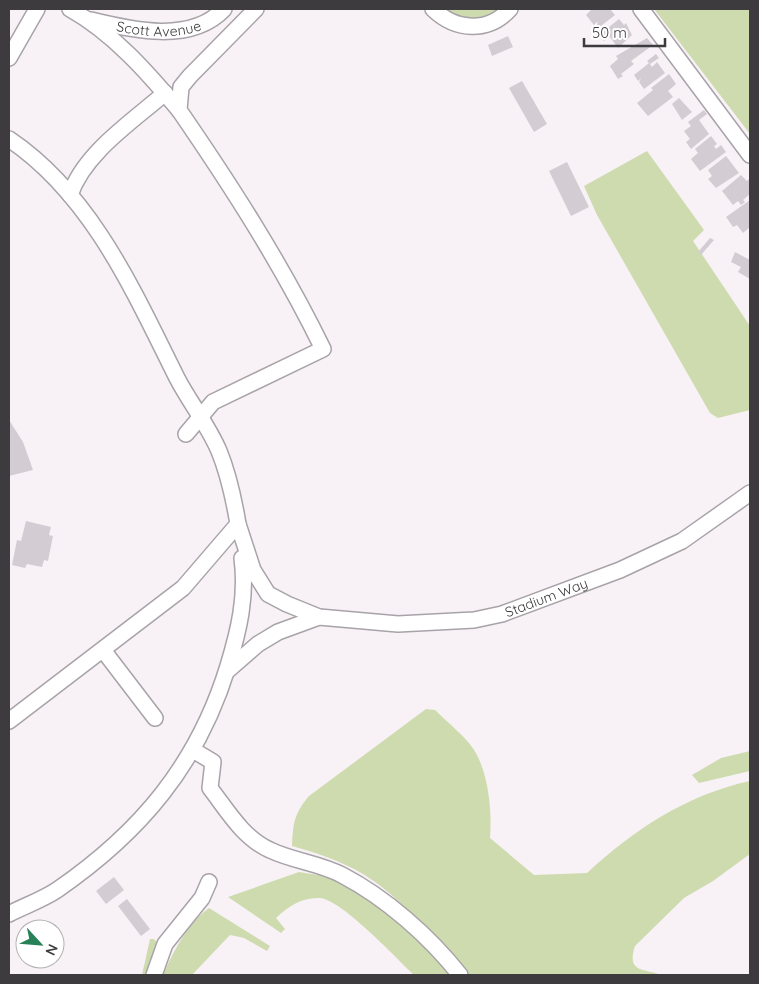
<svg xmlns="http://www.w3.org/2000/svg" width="759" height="984" font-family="Quicksand,sans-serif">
<rect width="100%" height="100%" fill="#f8f2f7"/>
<g fill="#cedbaf">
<path d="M444 9H502C482 22 463 22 444 9Z"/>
<polygon points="654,9 750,9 750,134"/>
<polygon points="647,151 704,230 693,241 750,326 750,410 718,418 710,413 597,215 584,186"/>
<path d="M426 709 435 710C447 722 470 740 477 755 489 779 492 812 490 838L534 875 587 873C635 829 686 795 750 781V854L713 881 684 898 635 946C626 974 645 968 661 975H468C436 941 404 899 363 874 341 861 317 853 292 846 293 823 294 814 309 796Z"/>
<polygon points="750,751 750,771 699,783 692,775 721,758"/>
<path d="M299 872 337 878 398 920 440 960 453 975H414C396 958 342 900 320 898 303 897 288 906 276 918L285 929 281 933 228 897Z"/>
<path d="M209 908 270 946 267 951 244 938 230 935 192 975H163C173 952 188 923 209 908Z"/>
<polygon points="150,939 154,939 158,944 151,975 142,975"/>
</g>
<g fill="#d3cdd3">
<polygon points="592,9 610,9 615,15 597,29 586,15"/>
<polygon points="619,19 624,25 626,23 632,35 618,48 610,37 604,41 599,35"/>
<polygon points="508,36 513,47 492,56 488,45"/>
<polygon points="647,38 653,45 631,61 634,64 621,74 623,76 618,79 610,66 618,59 616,56"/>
<polygon points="656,54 659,58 650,64 652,67 657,62 665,73 644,89 639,82 641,78 638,81 634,75 649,63 647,61"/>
<polygon points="669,74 676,84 668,91 673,97 648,116 637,103 653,90 651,88"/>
<polygon points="522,81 547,124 534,132 509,88"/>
<polygon points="679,98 692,112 682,120 672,104"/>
<polygon points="704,110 707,114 699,120 709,134 691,149 686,142 690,139 684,131 691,126 688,122"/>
<polygon points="711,136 717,144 714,146 716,149 721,145 726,152 700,171 691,159 698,153 695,149"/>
<polygon points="726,156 739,173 716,188 708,179 712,176 708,170"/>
<polygon points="567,162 589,207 571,216 549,171"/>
<polygon points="741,175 747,181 750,178 750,194 743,200 745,202 741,205 738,201 733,205 722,191"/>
<polygon points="750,200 750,227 743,233 737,225 733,227 726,217"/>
<polygon points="710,238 714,240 701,255 698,252"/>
<polygon points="735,252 750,260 750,279 738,272 741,267 731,262"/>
<polygon points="9,420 23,442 33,470 9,476"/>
<polygon points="26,521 51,527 49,535 53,536 48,561 44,560 42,567 27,564 25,568 12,565 17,540 21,541"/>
<polygon points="114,877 124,890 106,904 96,891"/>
<polygon points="127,899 150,929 141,936 118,906"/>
</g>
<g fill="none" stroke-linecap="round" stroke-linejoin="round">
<defs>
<g id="minor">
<path d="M70 9C113 33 148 73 179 110"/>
<path d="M433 9C456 31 488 33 510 9"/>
<polyline points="641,9 750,155"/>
<path id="s1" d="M91 20C132 30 191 44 224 9"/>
<polyline points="9,58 37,9"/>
<path d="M9 139C92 195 134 292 177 378 190 403 208 425 219 451 228 473 234 500 238 524L183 588 9 721"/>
<path d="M70 195C84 153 133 121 165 93"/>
<path d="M186 434 213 402 323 349C282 265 232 187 179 110L181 87 190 76 256 9"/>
<path id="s2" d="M238 524 253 570 268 594 287 604 319 617 398 624 474 620 502 614 620 570 682 541 750 493"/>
<polyline points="103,650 155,718"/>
<polyline points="227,671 258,644 278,632 319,617"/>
<path d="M193 750 213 762 210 788C227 810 243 838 270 850 293 861 319 863 342 875 386 898 429 936 460 975"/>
<path d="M9 914C24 906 42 900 57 890 141 832 198 764 228 666 239 630 247 596 242 558"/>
<polyline points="154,975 165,944 202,898 209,882"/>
</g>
</defs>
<use href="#minor" stroke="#a8a3a8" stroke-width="18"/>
<use href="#minor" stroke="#fff" stroke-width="15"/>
</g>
<g text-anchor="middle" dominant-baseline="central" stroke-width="4.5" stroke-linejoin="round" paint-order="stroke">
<g font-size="14" fill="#3d3b3d" stroke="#fff">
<text stroke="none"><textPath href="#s1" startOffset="69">Scott Avenue</textPath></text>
<text stroke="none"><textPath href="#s2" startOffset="364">Stadium Way</textPath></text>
</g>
</g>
<rect width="759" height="984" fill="none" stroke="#3d3b3d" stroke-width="20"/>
<g transform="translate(40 944) rotate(116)"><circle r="24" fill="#ffffff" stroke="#b1b1b1"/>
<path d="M0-4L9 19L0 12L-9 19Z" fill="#278157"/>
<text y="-8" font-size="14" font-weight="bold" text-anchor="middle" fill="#3d3b3d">N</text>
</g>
<path d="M584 38v8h81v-8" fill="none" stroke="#3d3b3d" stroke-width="2.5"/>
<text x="592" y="38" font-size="15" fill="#3d3b3d" stroke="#ffffff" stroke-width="4" paint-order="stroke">50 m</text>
</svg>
